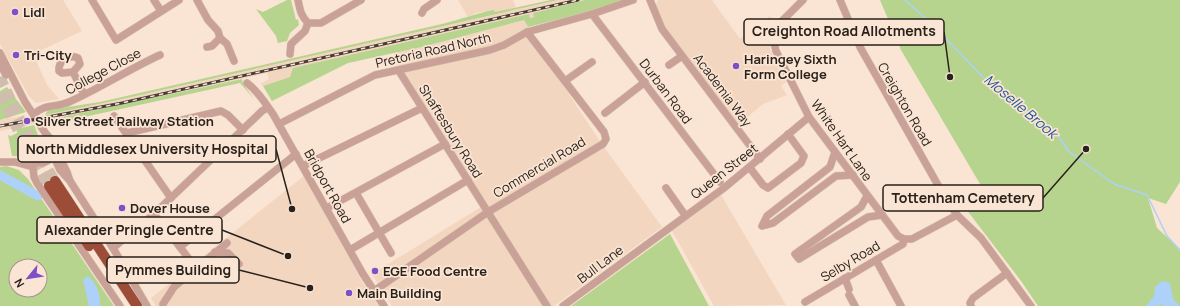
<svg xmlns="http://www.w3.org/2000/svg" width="1180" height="306" font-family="Manrope,sans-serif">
<rect width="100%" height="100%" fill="#fae4d3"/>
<g fill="#f3d6c0">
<polygon points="0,0 63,0 82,31 33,54 47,85 59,99 36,103 29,96 0,44"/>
<polygon points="458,0 513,0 516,7 494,13 494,10 475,13 468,17"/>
<polygon points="558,0 585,0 534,13 534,17 530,18 529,14 294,68 290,77 263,86 260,84 269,79 267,73 0,131 0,120 22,116 23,118 30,118 118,100"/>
<polygon points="658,0 712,0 740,39 770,16 775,23 770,35 770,49 786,82 781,86 787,95 763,104 738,125 663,28 656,4"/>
<polygon points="524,20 528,27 523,31 565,88 599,140 662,227 554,306 392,306 372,274 486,204 407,76 398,67 395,52 426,46"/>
<polygon points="304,176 363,283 379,306 156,306 151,298"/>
<polygon points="721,195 786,305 714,306 672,231"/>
</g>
<g fill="#b6d48d" fill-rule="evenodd">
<polygon points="287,0 291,0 296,20 298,19 299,25 290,33 287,41 278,43 276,36 256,9 263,12"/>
<path d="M551 0H558L118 100 45 115 48 110 100 102 442 24C460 20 476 13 494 10L495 12Z"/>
<polygon points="585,0 623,0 592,11 528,27 524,20 426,46 348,63 272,101 263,86 290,77 293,68 529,14 530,18 534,17 533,13"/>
<polygon points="880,0 1180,0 1180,182 1166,204 1148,198 1157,228 1180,249 1180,306 1038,306 1021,281 966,209 983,189 901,50"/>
<polygon points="242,79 243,84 255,100 240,83 52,124 48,120"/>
<polygon points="7,87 26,112 0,120 0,91"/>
<polygon points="34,125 40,140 39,151 31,157 12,156 8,135 11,136 17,133 17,129"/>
<path d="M6 166 19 170 28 179 114 306H0V167ZM16 266H40V290H16Z"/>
<polygon points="670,234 709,306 571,306"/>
</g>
<g fill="#aed1f9">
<path d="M87 276C96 280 101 297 100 306H89L83 280Z"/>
<polygon points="1162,281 1170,283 1173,299 1180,306 1164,306 1161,304 1158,306 1146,306 1154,296 1155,287"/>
</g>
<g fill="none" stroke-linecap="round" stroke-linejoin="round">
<polyline stroke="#aed1f9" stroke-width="1.5" points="905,0 932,24 979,73 1006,98 1056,132 1068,151 1114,184 1147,195 1167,236 1180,250"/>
<polyline stroke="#aed1f9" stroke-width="9" points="0,175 38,196"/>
<g stroke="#d0bdae" stroke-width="10" stroke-dasharray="10 5" stroke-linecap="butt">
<polyline points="0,77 27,133 55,181"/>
<polyline points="0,94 20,135 49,186"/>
</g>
<defs>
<g id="minor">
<polyline points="92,0 116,40 179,0"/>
<polyline points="154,0 161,11"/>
<polyline points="197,0 208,20 218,31 220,38"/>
<path d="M298 0C300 10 301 16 308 23H321L361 0"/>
<polyline points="650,0 662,29 760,159"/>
<polyline points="803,0 777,26 773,39 776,51 809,117 898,236 904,239 912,239 957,215"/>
<polyline points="840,0 860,47 943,194 957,215 981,238 1031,306"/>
<polyline points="422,13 424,9 437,0"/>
<polyline points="592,14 720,182"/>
<polyline points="220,38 227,44 234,61"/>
<polyline points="207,47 212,46 220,38"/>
<polyline points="0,53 25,102 46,134 50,138 67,172 70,181"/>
<polyline points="290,54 291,44 305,31 308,23"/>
<polyline points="0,64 6,75"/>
<polyline points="669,65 682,56"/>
<polyline points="399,71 547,306"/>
<path d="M73 72 80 64 78 58C70 54 58 60 59 71L62 73 73 72 84 94"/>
<polyline points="565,81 592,62"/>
<path d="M247 83C259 92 265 103 273 114L363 274 384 306"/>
<polyline points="605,113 645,82"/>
<path d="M34 114C46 103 56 108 69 102 99 89 129 69 160 55"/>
<polyline points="114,116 171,198"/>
<polyline points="279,124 375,75 490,50 504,45 527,32 592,14 633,0"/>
<polyline points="127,133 221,111 228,115 243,130"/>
<polyline points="46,134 46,140 60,170 70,181 113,248 147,306"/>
<polyline points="835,152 830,167 767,216 762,226 773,223 836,176 853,175"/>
<polyline points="0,162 15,162 33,167"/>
<polyline points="37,163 43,163 57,156"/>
<polyline points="303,166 422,108"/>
<polyline points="33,167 34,177 37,183 120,306"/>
<polyline points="33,167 39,157 54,148"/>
<polyline points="750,168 763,185 768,188 801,163 804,156 788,134"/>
<polyline points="666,188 685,215"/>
<polyline points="356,193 391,253"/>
<polyline points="867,196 861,207 795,254 799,259 868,217 882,215"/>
<polyline points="327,208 445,144"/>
<polyline points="154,214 180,247 296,154"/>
<polyline points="180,247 192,263"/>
<polyline points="113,248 154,214 262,111 267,108"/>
<polyline points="350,250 468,180"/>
<polyline points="215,252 228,253 239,264"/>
<polyline points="876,260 901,306"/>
<polyline points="845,278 849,289"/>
<polyline points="374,291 488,212 603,144 606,139 604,132 527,32"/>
<polyline points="849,295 855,306"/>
<polyline points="805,302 903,244 904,239"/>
<polyline points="163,304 174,287 227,243"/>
<polyline points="563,306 724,188 809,117"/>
<polyline points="971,306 970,303 973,298 1007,273"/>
</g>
<g id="highway">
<polyline points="55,181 137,306"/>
<polyline points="49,186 89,246"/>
</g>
</defs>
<use href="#minor" stroke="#d4c1b2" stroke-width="8"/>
<use href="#highway" stroke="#d4c1b2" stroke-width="11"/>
<use href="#minor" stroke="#caa197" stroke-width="7"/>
<use href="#highway" stroke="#9d4c38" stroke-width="10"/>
<defs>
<polyline id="rail" points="0,126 122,103 578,0"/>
</defs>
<use href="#rail" stroke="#473d35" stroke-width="3"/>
<use href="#rail" stroke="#fae4d3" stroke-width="1.5" stroke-dasharray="4.5" stroke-linecap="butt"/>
</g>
<g fill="#7e50c8" stroke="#fae4d3" stroke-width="1.5">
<circle cx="15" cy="12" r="4"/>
<circle cx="16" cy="55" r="4"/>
<circle cx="736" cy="66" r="4"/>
<circle cx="27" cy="121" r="4"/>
<circle cx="122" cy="208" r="4"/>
<circle cx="375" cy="271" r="4"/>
<circle cx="349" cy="293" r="4"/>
</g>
<g text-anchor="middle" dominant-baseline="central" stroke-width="3.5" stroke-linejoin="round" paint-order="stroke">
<g font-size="13" font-weight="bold" fill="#29211b" stroke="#fae4d3" text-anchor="start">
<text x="23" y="12">Lidl</text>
<text x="24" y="55">Tri-City</text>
<text x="744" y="59">Haringey Sixth<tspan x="744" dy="15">Form College</tspan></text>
<text x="35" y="121">Silver Street Railway Station</text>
<text x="130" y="208">Dover House</text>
<text x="383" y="271">EGE Food Centre</text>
<text x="357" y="293">Main Building</text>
</g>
<g font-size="13" fill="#29211b" stroke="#fae4d3">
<text transform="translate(433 50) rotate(-13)">Pretoria Road North</text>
<text transform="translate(103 71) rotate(-28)">College Close</text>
<text transform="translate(723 90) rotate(53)">Academia Way</text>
<text transform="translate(666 91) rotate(53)">Durban Road</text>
<text transform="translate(905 104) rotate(60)">Creighton Road</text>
<text transform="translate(451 131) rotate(58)">Shaftesbury Road</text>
<text transform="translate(842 140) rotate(55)">White Hart Lane</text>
<text transform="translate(539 167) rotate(-31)">Commercial Road</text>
<text transform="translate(724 171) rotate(-38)">Queen Street</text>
<text transform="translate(328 186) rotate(61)">Bridport Road</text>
<text transform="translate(850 261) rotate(-31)">Selby Road</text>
<text transform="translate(600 264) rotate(-37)">Bull Lane</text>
</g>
<g font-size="14" font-style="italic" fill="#1e5894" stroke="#fae4d3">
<text transform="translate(1021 106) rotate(40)">Moselle Brook</text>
</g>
</g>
<path fill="none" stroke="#29211b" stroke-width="1.5" d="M950 77L944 32M292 209L276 149M1086 149L1043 198M288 256L222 230M310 288L239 270"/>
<g fill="#29211b" stroke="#fae4d3" stroke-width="1.5">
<circle cx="950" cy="77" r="4"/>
<circle cx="292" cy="209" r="4"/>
<circle cx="1086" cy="149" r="4"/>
<circle cx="288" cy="256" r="4"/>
<circle cx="310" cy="288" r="4"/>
</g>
<g fill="#fae4d3" stroke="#29211b" stroke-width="1.5">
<rect x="744" y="19" width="200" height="26" rx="4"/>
<rect x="18" y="136" width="258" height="26" rx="4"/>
<rect x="883" y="185" width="160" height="26" rx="4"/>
<rect x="37" y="217" width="185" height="26" rx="4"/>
<rect x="107" y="257" width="132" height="26" rx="4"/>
</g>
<g font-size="14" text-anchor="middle" font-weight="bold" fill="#29211b">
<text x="844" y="36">Creighton Road Allotments</text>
<text x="147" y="154">North Middlesex University Hospital</text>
<text x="963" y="203">Tottenham Cemetery</text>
<text x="129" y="235">Alexander Pringle Centre</text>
<text x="173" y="275">Pymmes Building</text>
</g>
<g transform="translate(28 278) rotate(240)"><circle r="19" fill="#fae4d3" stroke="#a69689"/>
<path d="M0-3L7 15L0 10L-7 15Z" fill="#7e50c8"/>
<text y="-6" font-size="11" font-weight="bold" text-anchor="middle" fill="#29211b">N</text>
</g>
</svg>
